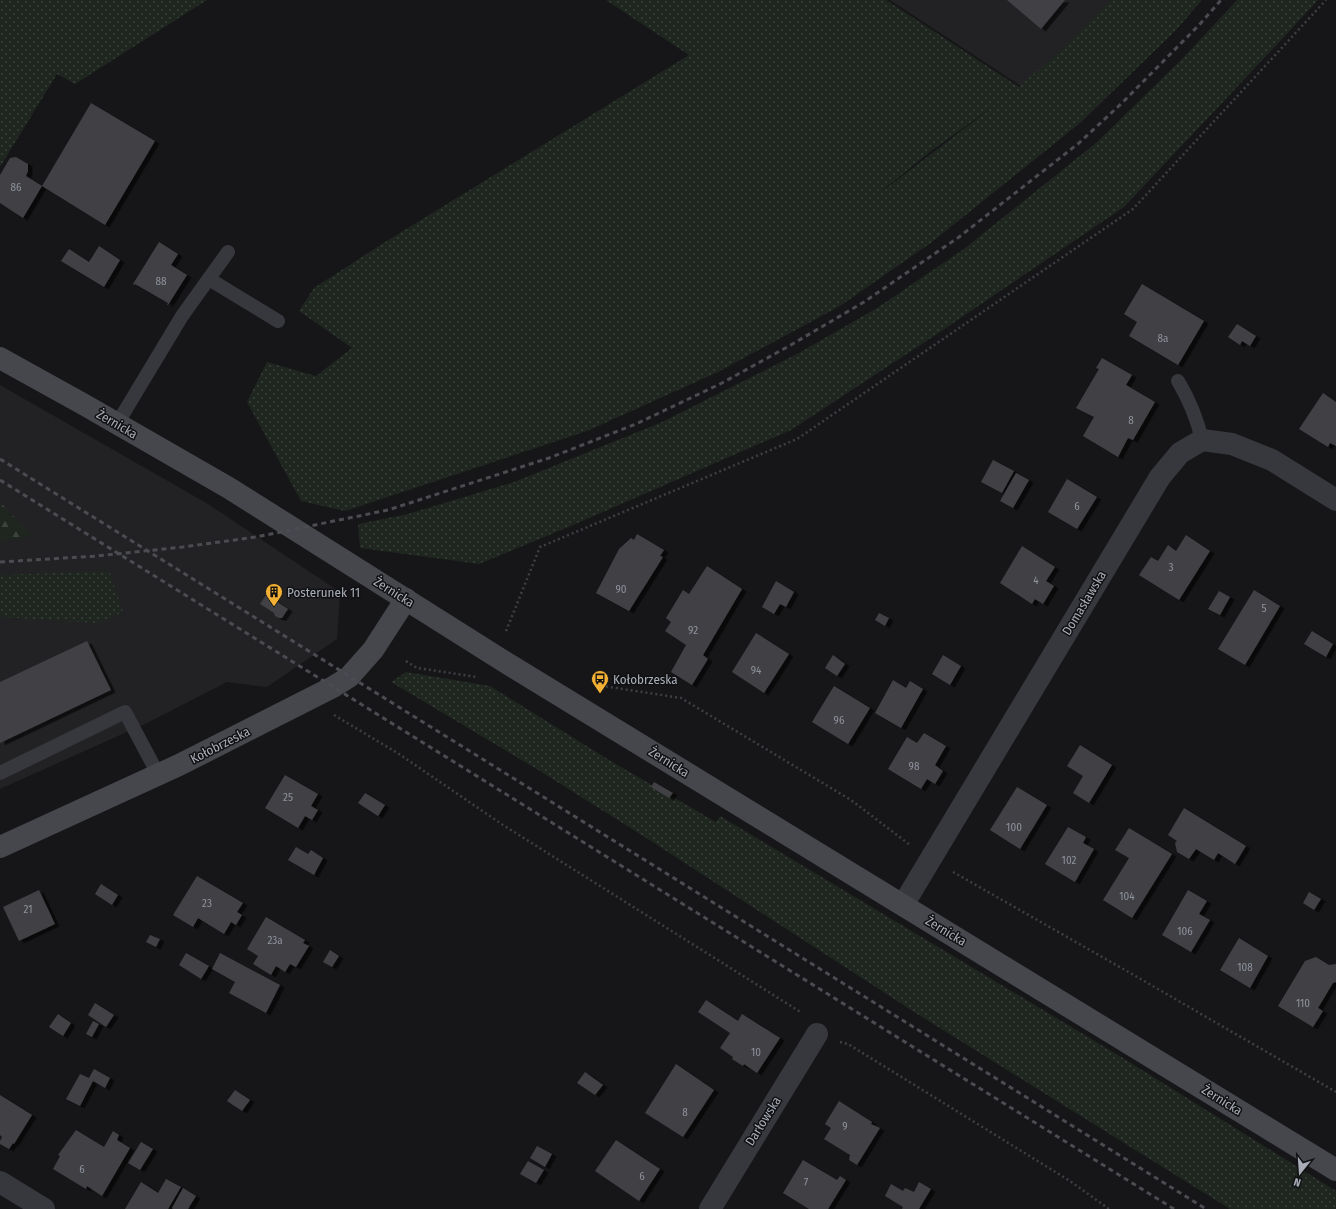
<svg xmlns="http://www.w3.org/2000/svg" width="1336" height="1209" font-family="'Fira Sans Condensed',sans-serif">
<defs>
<pattern id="grass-dots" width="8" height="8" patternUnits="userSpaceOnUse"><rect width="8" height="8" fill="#1e261f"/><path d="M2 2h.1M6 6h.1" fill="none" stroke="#3c433d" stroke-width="1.8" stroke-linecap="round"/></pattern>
<pattern id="forest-firs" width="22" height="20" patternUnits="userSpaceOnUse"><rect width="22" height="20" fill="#1e261f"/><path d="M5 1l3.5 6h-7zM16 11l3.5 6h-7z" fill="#3c433d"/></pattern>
<filter id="shadow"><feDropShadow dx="4.5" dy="2.5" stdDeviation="0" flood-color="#0009"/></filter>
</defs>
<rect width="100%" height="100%" fill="#161618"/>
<g fill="#222225">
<polygon points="890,0 1110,0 1060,51 1021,86"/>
<polygon points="0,385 208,504 340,592 337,639 267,687 227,682 147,723 0,789"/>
</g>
<g fill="url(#grass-dots)" fill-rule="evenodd">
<polygon points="0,0 207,0 75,84 57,74 0,167"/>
<path d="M606 0H886L1019 87 1060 51 1110 0H1202L1176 30 1080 123 932 242 840 306 718 372 587 431 345 511 301 501 247 402 267 362 316 376 352 348 299 311 314 288 382 244 689 55ZM999 102 884 190H883L931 151Z"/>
<polygon points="1237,0 1318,0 1284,37 1124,207 940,332 791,430 573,525 479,564 360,548 358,524 408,514 514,482 660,423 799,353 877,308 964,249 1097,142 1182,59"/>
<polygon points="109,571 123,612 98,623 0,617 0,575"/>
<polygon points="406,672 490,686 614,763 716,822 720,816 1118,1055 1336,1191 1336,1209 1230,1209 911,1010 648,839 540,771 391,682"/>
</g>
<polygon fill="url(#forest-firs)" points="0,504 2,504 33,536 0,542"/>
<g fill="#404145" filter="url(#shadow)">
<polygon points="1007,0 1065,0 1041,29"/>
<polygon points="91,103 155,141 105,225 42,186"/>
<polygon points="16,157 28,164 28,171 26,176 42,186 23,218 0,203 0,175 10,158"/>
<polygon points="159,242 178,254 171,265 187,275 168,305 167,305 168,303 135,284 134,285 133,284"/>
<polygon points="99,246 120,260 104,287 61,261 69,249 89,262"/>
<polygon points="1142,284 1204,321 1178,365 1129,336 1137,322 1124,314"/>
<polygon points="1237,324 1256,336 1250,346 1242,341 1240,345 1228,337"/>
<polygon points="1102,358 1132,375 1126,385 1155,402 1133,440 1128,438 1118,457 1083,436 1094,417 1076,408 1099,369 1096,368"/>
<polygon points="1323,393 1336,402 1336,446 1330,443 1328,447 1299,429"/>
<polygon points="993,460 1014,471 1002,493 981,482"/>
<polygon points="1016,473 1029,480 1013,508 1000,501"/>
<polygon points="1067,479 1097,497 1077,529 1048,512"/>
<polygon points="637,534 664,550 660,556 663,557 629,611 596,593 619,549 631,538 634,540"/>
<polygon points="1186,535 1210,551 1179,600 1139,575 1151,557 1158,561 1168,545 1176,551"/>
<polygon points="1022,546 1055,567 1046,581 1054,586 1043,604 1035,599 1032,604 1000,583"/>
<polygon points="707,566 742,589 703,655 708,659 692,685 671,672 686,645 665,631 671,622 666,618 683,590 689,594"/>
<polygon points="776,581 794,592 786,607 780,604 774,614 762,607"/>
<polygon points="1254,590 1280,606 1245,665 1218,649"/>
<polygon points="1219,591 1230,597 1220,615 1208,609"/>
<polygon points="266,595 288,609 282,618 279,618 275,616 274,613 260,604"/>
<polygon points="879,613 889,618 885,626 875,620"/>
<polygon points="1312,631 1333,644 1326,657 1304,644"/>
<polygon points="756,633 789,654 764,693 732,672"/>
<polygon points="87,641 111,690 0,743 0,682"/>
<polygon points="833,655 845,664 837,676 825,668"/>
<polygon points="943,655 961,666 950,685 932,674"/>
<polygon points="893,680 906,688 910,681 923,689 901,728 875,713"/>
<polygon points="834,686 870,708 848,744 812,722"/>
<polygon points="924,733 946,746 935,765 943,771 935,784 927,779 921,789 888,769 907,737 917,743"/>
<polygon points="1080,745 1112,765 1089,803 1073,793 1083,776 1067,766"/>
<polygon points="285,775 318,794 311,806 318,810 312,820 305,816 298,828 265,808"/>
<polygon points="654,782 673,793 669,798 651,787"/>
<polygon points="1017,787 1047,805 1020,849 990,830"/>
<polygon points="365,793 385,805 378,816 358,803"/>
<polygon points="1184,808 1246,846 1235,864 1218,853 1214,860 1196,849 1189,859 1177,852 1175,843 1177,841 1168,835"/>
<polygon points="1068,827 1086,837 1083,843 1094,849 1075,882 1045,864"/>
<polygon points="1129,828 1172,854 1132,918 1103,900 1129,858 1115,850"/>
<polygon points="296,847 308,854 311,850 323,858 314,875 288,860"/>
<polygon points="197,876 243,903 237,912 242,915 236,925 231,922 224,934 198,918 193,927 173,915"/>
<polygon points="101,884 118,895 112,905 95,894"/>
<polygon points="39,890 55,924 19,941 3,907"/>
<polygon points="1188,890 1207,901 1199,914 1210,920 1191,952 1162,935"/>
<polygon points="1309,892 1321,899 1314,910 1303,903"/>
<polygon points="266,917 305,940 303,943 309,946 296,967 290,964 285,972 276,966 271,975 253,964 258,956 247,949"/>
<polygon points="150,935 160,939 156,947 146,942"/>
<polygon points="1239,938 1268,956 1250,988 1220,970"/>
<polygon points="330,950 339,956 332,967 323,962"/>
<polygon points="186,953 209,966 201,979 179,965"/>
<polygon points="220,953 280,985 266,1013 229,993 235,982 212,969"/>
<polygon points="1316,957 1329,965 1336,964 1336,982 1333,983 1318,1008 1323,1011 1313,1027 1278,1006 1305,961"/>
<polygon points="706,1000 738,1021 742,1014 780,1038 757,1073 744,1064 743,1066 732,1059 733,1057 720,1048 730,1033 698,1012"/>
<polygon points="95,1003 114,1015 106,1027 88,1015"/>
<polygon points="58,1014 71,1023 63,1036 49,1027"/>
<polygon points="93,1021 99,1024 92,1037 86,1034"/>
<polygon points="676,1064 714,1090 683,1137 645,1113"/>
<polygon points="94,1069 110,1078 105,1088 93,1081 80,1106 66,1099 80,1074 89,1078"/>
<polygon points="585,1072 603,1085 595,1095 577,1083"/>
<polygon points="235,1090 250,1100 242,1111 227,1101"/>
<polygon points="0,1095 32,1115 14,1144 13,1143 9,1149 0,1144 0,1141 2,1137 0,1135"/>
<polygon points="839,1101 872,1122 871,1124 880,1128 857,1165 849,1160 850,1155 824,1139 831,1128 825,1124"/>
<polygon points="76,1130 104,1147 113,1131 119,1135 117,1140 130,1148 102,1196 87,1186 86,1189 53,1169 60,1156 58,1155"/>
<polygon points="616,1140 660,1169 639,1201 595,1171"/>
<polygon points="141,1142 153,1149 140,1170 128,1163"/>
<polygon points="537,1146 552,1154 545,1167 530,1158"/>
<polygon points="803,1160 837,1180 840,1176 846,1180 828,1209 809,1209 783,1193"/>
<polygon points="528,1161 544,1170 536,1183 520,1174"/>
<polygon points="166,1179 181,1187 168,1209 125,1209 141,1182 158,1193"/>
<polygon points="919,1182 931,1189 919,1209 902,1209 903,1207 885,1196 891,1184 903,1191 905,1188 914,1192"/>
<polygon points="183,1188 196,1196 188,1209 173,1209 172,1208"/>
</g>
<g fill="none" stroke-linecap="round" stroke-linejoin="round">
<g stroke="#3d3f44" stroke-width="2.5" stroke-dasharray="2 3" stroke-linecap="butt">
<polyline points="506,631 540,547 797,439 1133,209 1326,0"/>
<polyline points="406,661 417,668 477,677"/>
<polyline points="596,685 681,698 851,800 910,845"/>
<polyline points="334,715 399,754 503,825 802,1013"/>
<polyline points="953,872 1132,974 1336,1092"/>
<polyline points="840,1042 848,1044 1070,1181 1109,1209"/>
</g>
<g stroke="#37383d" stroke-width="14">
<polyline points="209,279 278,321"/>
<path d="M1178 381C1190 401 1197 418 1202 440"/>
<polyline points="117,424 182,316 228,252"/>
<polyline points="0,773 125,712 158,774"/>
</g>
<g stroke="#37383d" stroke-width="22">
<polyline points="903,905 1160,477 1180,453 1202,440 1232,444 1272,460 1336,500"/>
<polyline points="0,1182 44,1209"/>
<polyline points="710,1209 817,1034"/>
</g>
<g stroke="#45474d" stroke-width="22">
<polyline points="0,358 83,404 229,488 505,662 1336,1170"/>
<polyline points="0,847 179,765 333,687 349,677 373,650 406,599"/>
</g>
<g stroke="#4a4c52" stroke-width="3" stroke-dasharray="5 4" stroke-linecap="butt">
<polyline points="0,459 1206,1209"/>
<polyline points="0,480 1174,1209"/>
<polyline points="0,562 97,556 183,547 256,537 388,510 549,458 636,424 722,383 789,346 864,302 959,237 1079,143 1123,102 1200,24 1221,0"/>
</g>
</g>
<defs>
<symbol id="building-pin" viewBox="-11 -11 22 30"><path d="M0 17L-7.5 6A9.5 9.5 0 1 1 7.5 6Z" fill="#f2b134" stroke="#111113"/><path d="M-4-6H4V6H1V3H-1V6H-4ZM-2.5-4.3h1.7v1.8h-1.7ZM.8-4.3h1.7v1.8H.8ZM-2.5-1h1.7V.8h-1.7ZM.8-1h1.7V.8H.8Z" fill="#111"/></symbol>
<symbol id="bus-pin" viewBox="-11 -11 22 30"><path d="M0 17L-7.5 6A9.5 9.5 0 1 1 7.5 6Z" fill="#f2b134" stroke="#111113"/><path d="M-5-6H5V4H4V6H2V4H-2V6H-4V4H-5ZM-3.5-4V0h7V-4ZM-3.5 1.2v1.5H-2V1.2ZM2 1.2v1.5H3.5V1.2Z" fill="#111"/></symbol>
</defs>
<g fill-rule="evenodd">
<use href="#building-pin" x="264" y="582" width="20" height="27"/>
<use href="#bus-pin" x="590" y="669" width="20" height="27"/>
</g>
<g text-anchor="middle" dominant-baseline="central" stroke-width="3" stroke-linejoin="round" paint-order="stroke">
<g font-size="11" fill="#8e929b">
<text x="16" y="187">86</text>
<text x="161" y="281">88</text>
<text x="1163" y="338">8a</text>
<text x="1131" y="420">8</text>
<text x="1077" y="506">6</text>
<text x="1171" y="567">3</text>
<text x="1036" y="580">4</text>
<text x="621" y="589">90</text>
<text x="1264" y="608">5</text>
<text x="693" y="630">92</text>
<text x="756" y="670">94</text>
<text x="839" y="720">96</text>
<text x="914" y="766">98</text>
<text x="288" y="797">25</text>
<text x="1014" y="827">100</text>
<text x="1069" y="860">102</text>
<text x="1127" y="896">104</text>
<text x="207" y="903">23</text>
<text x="28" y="909">21</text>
<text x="1185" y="931">106</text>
<text x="275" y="940">23a</text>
<text x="1245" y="967">108</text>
<text x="1303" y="1003">110</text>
<text x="756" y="1052">10</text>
<text x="685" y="1112">8</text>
<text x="845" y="1126">9</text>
<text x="82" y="1169">6</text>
<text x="642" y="1176">6</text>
<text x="806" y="1182">7</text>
</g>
<g font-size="13" fill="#a8adb8" stroke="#111113">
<text transform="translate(117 424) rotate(30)">Żernicka</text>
<text transform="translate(394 592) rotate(32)">Żernicka</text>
<text transform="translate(1084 603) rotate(-59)">Domasławska</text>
<text transform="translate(220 745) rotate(-27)">Kołobrzeska</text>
<text transform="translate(669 762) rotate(32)">Żernicka</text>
<text transform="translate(946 931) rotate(31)">Żernicka</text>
<text transform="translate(1222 1100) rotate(32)">Żernicka</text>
<text transform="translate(763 1121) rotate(-58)">Darłowska</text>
</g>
<g font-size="13" fill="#a8adb8" stroke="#111113" text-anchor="start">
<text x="287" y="592">Posterunek 11</text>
<text x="613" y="679">Kołobrzeska</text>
</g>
</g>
<g transform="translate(1300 1173) rotate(197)" stroke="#111113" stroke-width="3" paint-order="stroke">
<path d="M0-3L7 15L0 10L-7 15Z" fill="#a8adb8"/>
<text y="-6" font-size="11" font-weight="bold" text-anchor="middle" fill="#a8adb8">N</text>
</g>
</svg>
